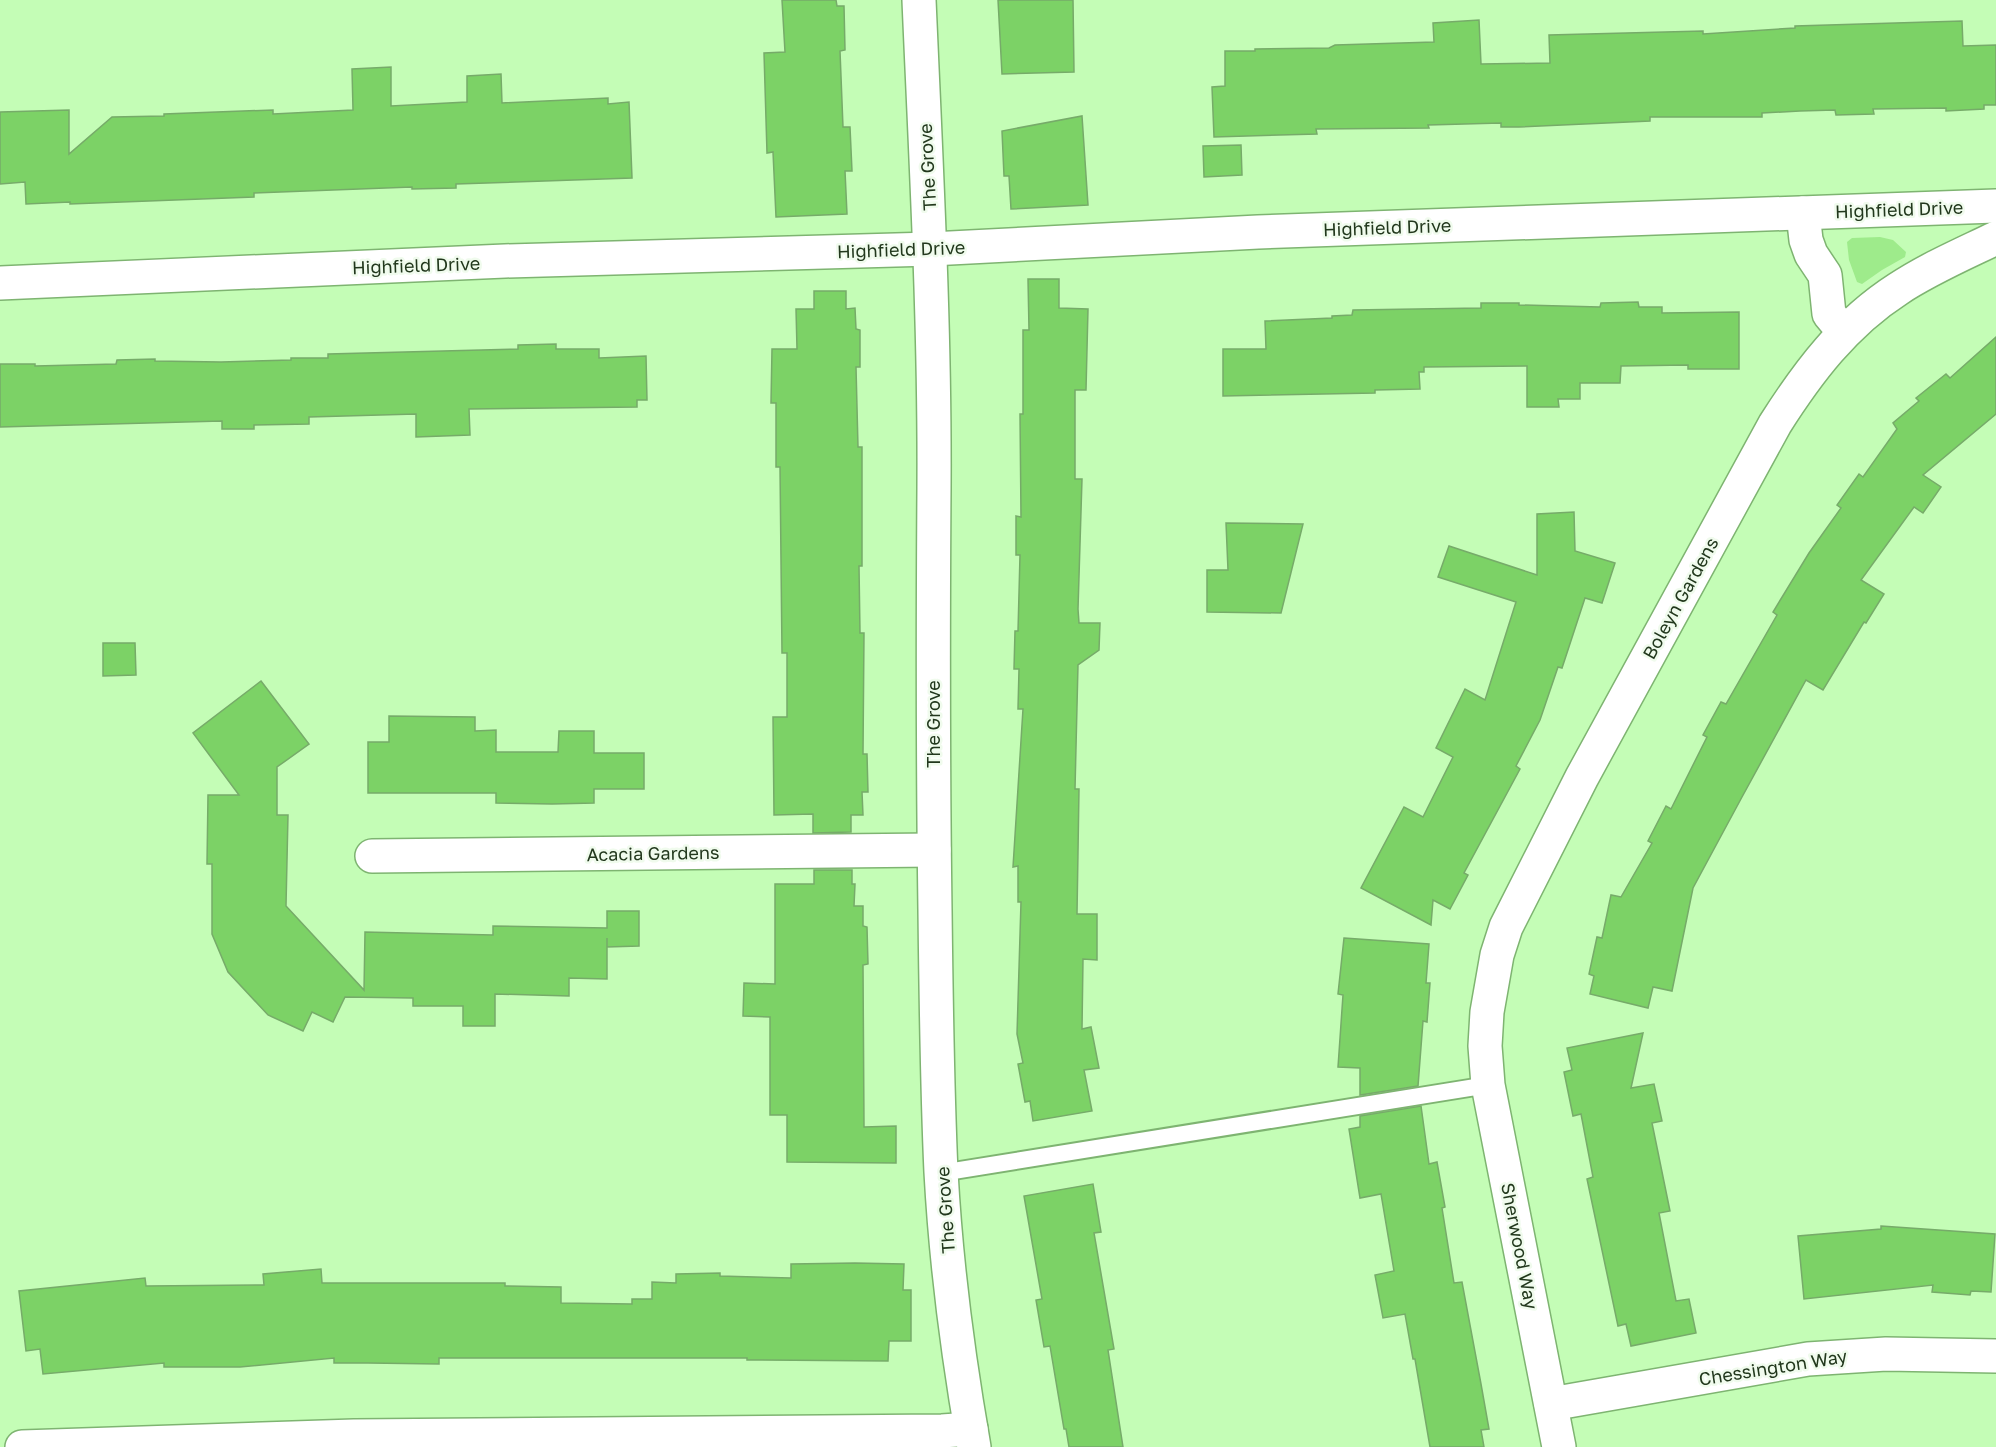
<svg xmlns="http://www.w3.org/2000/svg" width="1996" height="1447" font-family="'Golos Text',sans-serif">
<rect width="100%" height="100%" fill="#c4fdb6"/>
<polygon fill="#9eeb8b" points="1880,237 1893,240 1906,252 1905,257 1882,270 1862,284 1857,282 1849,260 1847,242 1852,238"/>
<g fill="#7cd266" stroke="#76ab69" stroke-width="1.5">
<polygon points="782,0 836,0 837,6 844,6 845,50 840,51 843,127 850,127 852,171 845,171 847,214 776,217 773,152 767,153 764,53 785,52"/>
<polygon points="998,0 1073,0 1074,72 1002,74"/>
<polygon points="1479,20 1481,64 1550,63 1549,35 1703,31 1703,34 1795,28 1795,26 1962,21 1963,46 1996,45 1996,105 1984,105 1984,109 1946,111 1946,108 1873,109 1874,114 1836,115 1835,110 1800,111 1762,113 1762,117 1650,117 1650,121 1519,127 1501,127 1501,123 1428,125 1429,128 1316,129 1317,134 1214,137 1212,87 1225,86 1225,51 1255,51 1255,49 1329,48 1335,45 1434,42 1433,23"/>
<polygon points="391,67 391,106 467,102 467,76 501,74 502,103 608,98 608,104 629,102 632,178 456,184 456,188 412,189 412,187 254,193 254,197 70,204 70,202 26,204 25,182 0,184 0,112 69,110 69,154 112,117 164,116 164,114 273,110 273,114 353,110 352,69"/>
<polygon points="1082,116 1088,205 1011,209 1009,176 1004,176 1002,131"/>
<polygon points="1241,145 1242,175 1204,177 1203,146"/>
<polygon points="1028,279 1059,279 1059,308 1088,309 1086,390 1075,390 1075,479 1082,479 1078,609 1079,623 1100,623 1099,650 1078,665 1075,789 1079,789 1077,914 1097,914 1097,960 1083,959 1082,1029 1091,1027 1099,1068 1084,1070 1092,1111 1033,1121 1030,1101 1025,1102 1018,1064 1023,1063 1017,1034 1021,902 1018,902 1018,866 1013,867 1023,709 1018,709 1019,669 1014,669 1015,631 1018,631 1020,555 1016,555 1016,516 1021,517 1020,414 1023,414 1023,330 1029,330"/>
<polygon points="814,291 846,291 846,309 855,308 856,329 860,330 860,367 856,367 858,447 862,447 862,566 859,566 860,633 864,633 863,754 867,754 868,792 862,792 863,815 851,815 851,832 813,833 813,814 774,815 773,717 787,717 787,653 782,653 780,467 776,467 776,403 771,403 772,349 797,349 796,309 814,309"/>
<polygon points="1638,302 1639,307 1662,307 1662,313 1739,312 1739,369 1688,369 1688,365 1621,366 1620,383 1580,383 1580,399 1558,399 1559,407 1527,407 1527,366 1424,367 1424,372 1419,372 1420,389 1375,390 1375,393 1223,396 1223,349 1266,349 1265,321 1332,318 1332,316 1352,315 1353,310 1481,308 1481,303 1519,303 1519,305 1600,307 1601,303"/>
<polygon points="1996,337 1996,414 1923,475 1941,487 1923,513 1914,507 1861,580 1884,594 1866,623 1864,622 1823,690 1806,680 1742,797 1693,888 1672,991 1653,987 1648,1008 1590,994 1594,976 1589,974 1597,937 1602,938 1611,895 1621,897 1652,843 1648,841 1666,806 1671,809 1707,737 1703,735 1721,702 1726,704 1777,615 1773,612 1809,553 1841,508 1837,505 1859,474 1863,477 1897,429 1893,423 1919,401 1916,398 1946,374 1950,378"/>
<polygon points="556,344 556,349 599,349 599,358 646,356 647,400 637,400 637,407 469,409 470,435 416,437 416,414 309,417 309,424 254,425 254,429 222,429 222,421 0,427 0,364 35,364 35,366 116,364 117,360 155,359 155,361 221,362 291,360 291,358 328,358 328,354 518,349 518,345"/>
<polygon points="1574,512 1575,551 1615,563 1602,603 1585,598 1562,668 1558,667 1540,720 1516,766 1520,769 1464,873 1468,875 1450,909 1433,900 1431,925 1361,888 1404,807 1423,817 1453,757 1436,748 1465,689 1485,700 1516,602 1438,577 1449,546 1537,575 1537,514"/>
<polygon points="1226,523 1303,524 1281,613 1207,612 1207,570 1228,570"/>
<polygon points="103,643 135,643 136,675 103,676"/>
<polygon points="261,681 309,744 277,767 277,815 288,815 286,906 364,990 365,932 493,935 493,926 607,928 607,911 639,911 639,946 607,947 607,938 607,979 569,978 569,996 495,994 495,1026 463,1026 463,1006 413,1006 413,998 345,997 333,1022 312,1012 303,1031 268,1015 228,972 212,934 212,864 207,864 208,795 239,795 193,733"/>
<polygon points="389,716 475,717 475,731 496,730 496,752 558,752 559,731 594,731 594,753 644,753 644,789 594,789 594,803 552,804 496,803 496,793 368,793 368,742 389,742"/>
<polygon points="814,870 852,870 852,884 855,884 854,906 863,906 863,926 867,927 868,964 863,965 864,1127 896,1126 896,1163 787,1162 787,1115 770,1115 770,1017 743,1016 744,983 775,984 775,884 814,884"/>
<polygon points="1344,938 1429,944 1426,983 1430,983 1427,1022 1423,1021 1418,1086 1360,1095 1360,1068 1338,1067 1343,995 1338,994"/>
<polygon points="1643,1033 1631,1088 1654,1084 1662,1121 1652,1123 1670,1211 1659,1213 1676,1301 1689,1299 1696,1333 1631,1346 1626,1324 1618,1326 1587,1179 1593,1177 1581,1114 1573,1116 1564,1072 1572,1070 1567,1048"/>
<polygon points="1421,1106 1429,1164 1437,1162 1445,1207 1442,1208 1454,1283 1462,1282 1481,1384 1489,1429 1481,1430 1484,1447 1430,1447 1415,1359 1413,1359 1405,1314 1383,1318 1375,1275 1394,1271 1381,1194 1360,1198 1349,1129 1360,1127 1360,1116"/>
<polygon points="1093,1184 1101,1232 1094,1233 1114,1349 1108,1350 1123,1447 1069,1447 1066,1429 1064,1429 1050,1346 1044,1347 1036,1300 1042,1299 1024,1196"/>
<polygon points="1881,1226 1995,1234 1991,1292 1971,1291 1970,1295 1932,1292 1933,1285 1804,1299 1798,1236 1881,1229"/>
<polygon points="855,1263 904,1264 903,1290 911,1290 911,1341 889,1341 888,1361 747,1360 747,1358 439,1358 439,1364 368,1363 334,1363 334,1358 240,1367 164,1367 164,1363 43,1374 40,1349 26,1351 19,1291 145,1278 146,1286 264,1285 263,1274 321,1269 322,1283 505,1283 505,1286 561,1287 561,1303 632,1304 632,1299 652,1299 652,1282 676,1283 676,1274 720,1273 720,1276 791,1278 791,1264"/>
</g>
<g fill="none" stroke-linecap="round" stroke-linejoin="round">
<defs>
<polyline id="service" points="941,1173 1488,1085"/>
<g id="minor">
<path d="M919 0C926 163 935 325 934 488 933 629 933 769 935 910 936 998 937 1085 941 1172 946 1264 958 1356 974 1447"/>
<polyline points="1803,213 1806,240 1811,254 1825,275 1829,314 1844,332"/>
<polyline points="0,283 505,261 931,249 1258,232 1996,206"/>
<polyline points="372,856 934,850"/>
<polyline points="1551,1404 1808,1359 1886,1354 1996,1356"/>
<polyline points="22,1447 354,1436 942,1431 971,1429"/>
<path d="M1559 1447 1488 1085 1485 1046 1487 1012 1497 955 1506 927 1582 777 1775 424C1808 372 1845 323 1898 289 1928 269 1963 254 1996 238"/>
</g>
</defs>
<use href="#service" stroke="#7eb471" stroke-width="20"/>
<use href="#minor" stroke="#7eb471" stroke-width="36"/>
<use href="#service" stroke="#fff" stroke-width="16"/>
<use href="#minor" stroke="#fff" stroke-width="33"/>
</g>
<g text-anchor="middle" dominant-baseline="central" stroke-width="5" stroke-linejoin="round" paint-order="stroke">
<g font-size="18" fill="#22381d" stroke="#f0fbed">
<text transform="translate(927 167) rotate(-93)">The Grove</text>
<text transform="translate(1899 209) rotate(-2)">Highfield Drive</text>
<text transform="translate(1387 227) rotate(-2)">Highfield Drive</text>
<text transform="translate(901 249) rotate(-2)">Highfield Drive</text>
<text transform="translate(416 265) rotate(-2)">Highfield Drive</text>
<text transform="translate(1680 598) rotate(-61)">Boleyn Gardens</text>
<text transform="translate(933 724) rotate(-90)">The Grove</text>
<text transform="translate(653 853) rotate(-1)">Acacia Gardens</text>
<text transform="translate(945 1210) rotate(-94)">The Grove</text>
<text transform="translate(1520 1246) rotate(79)">Sherwood Way</text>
<text transform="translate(1773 1367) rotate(-9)">Chessington Way</text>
</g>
</g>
</svg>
